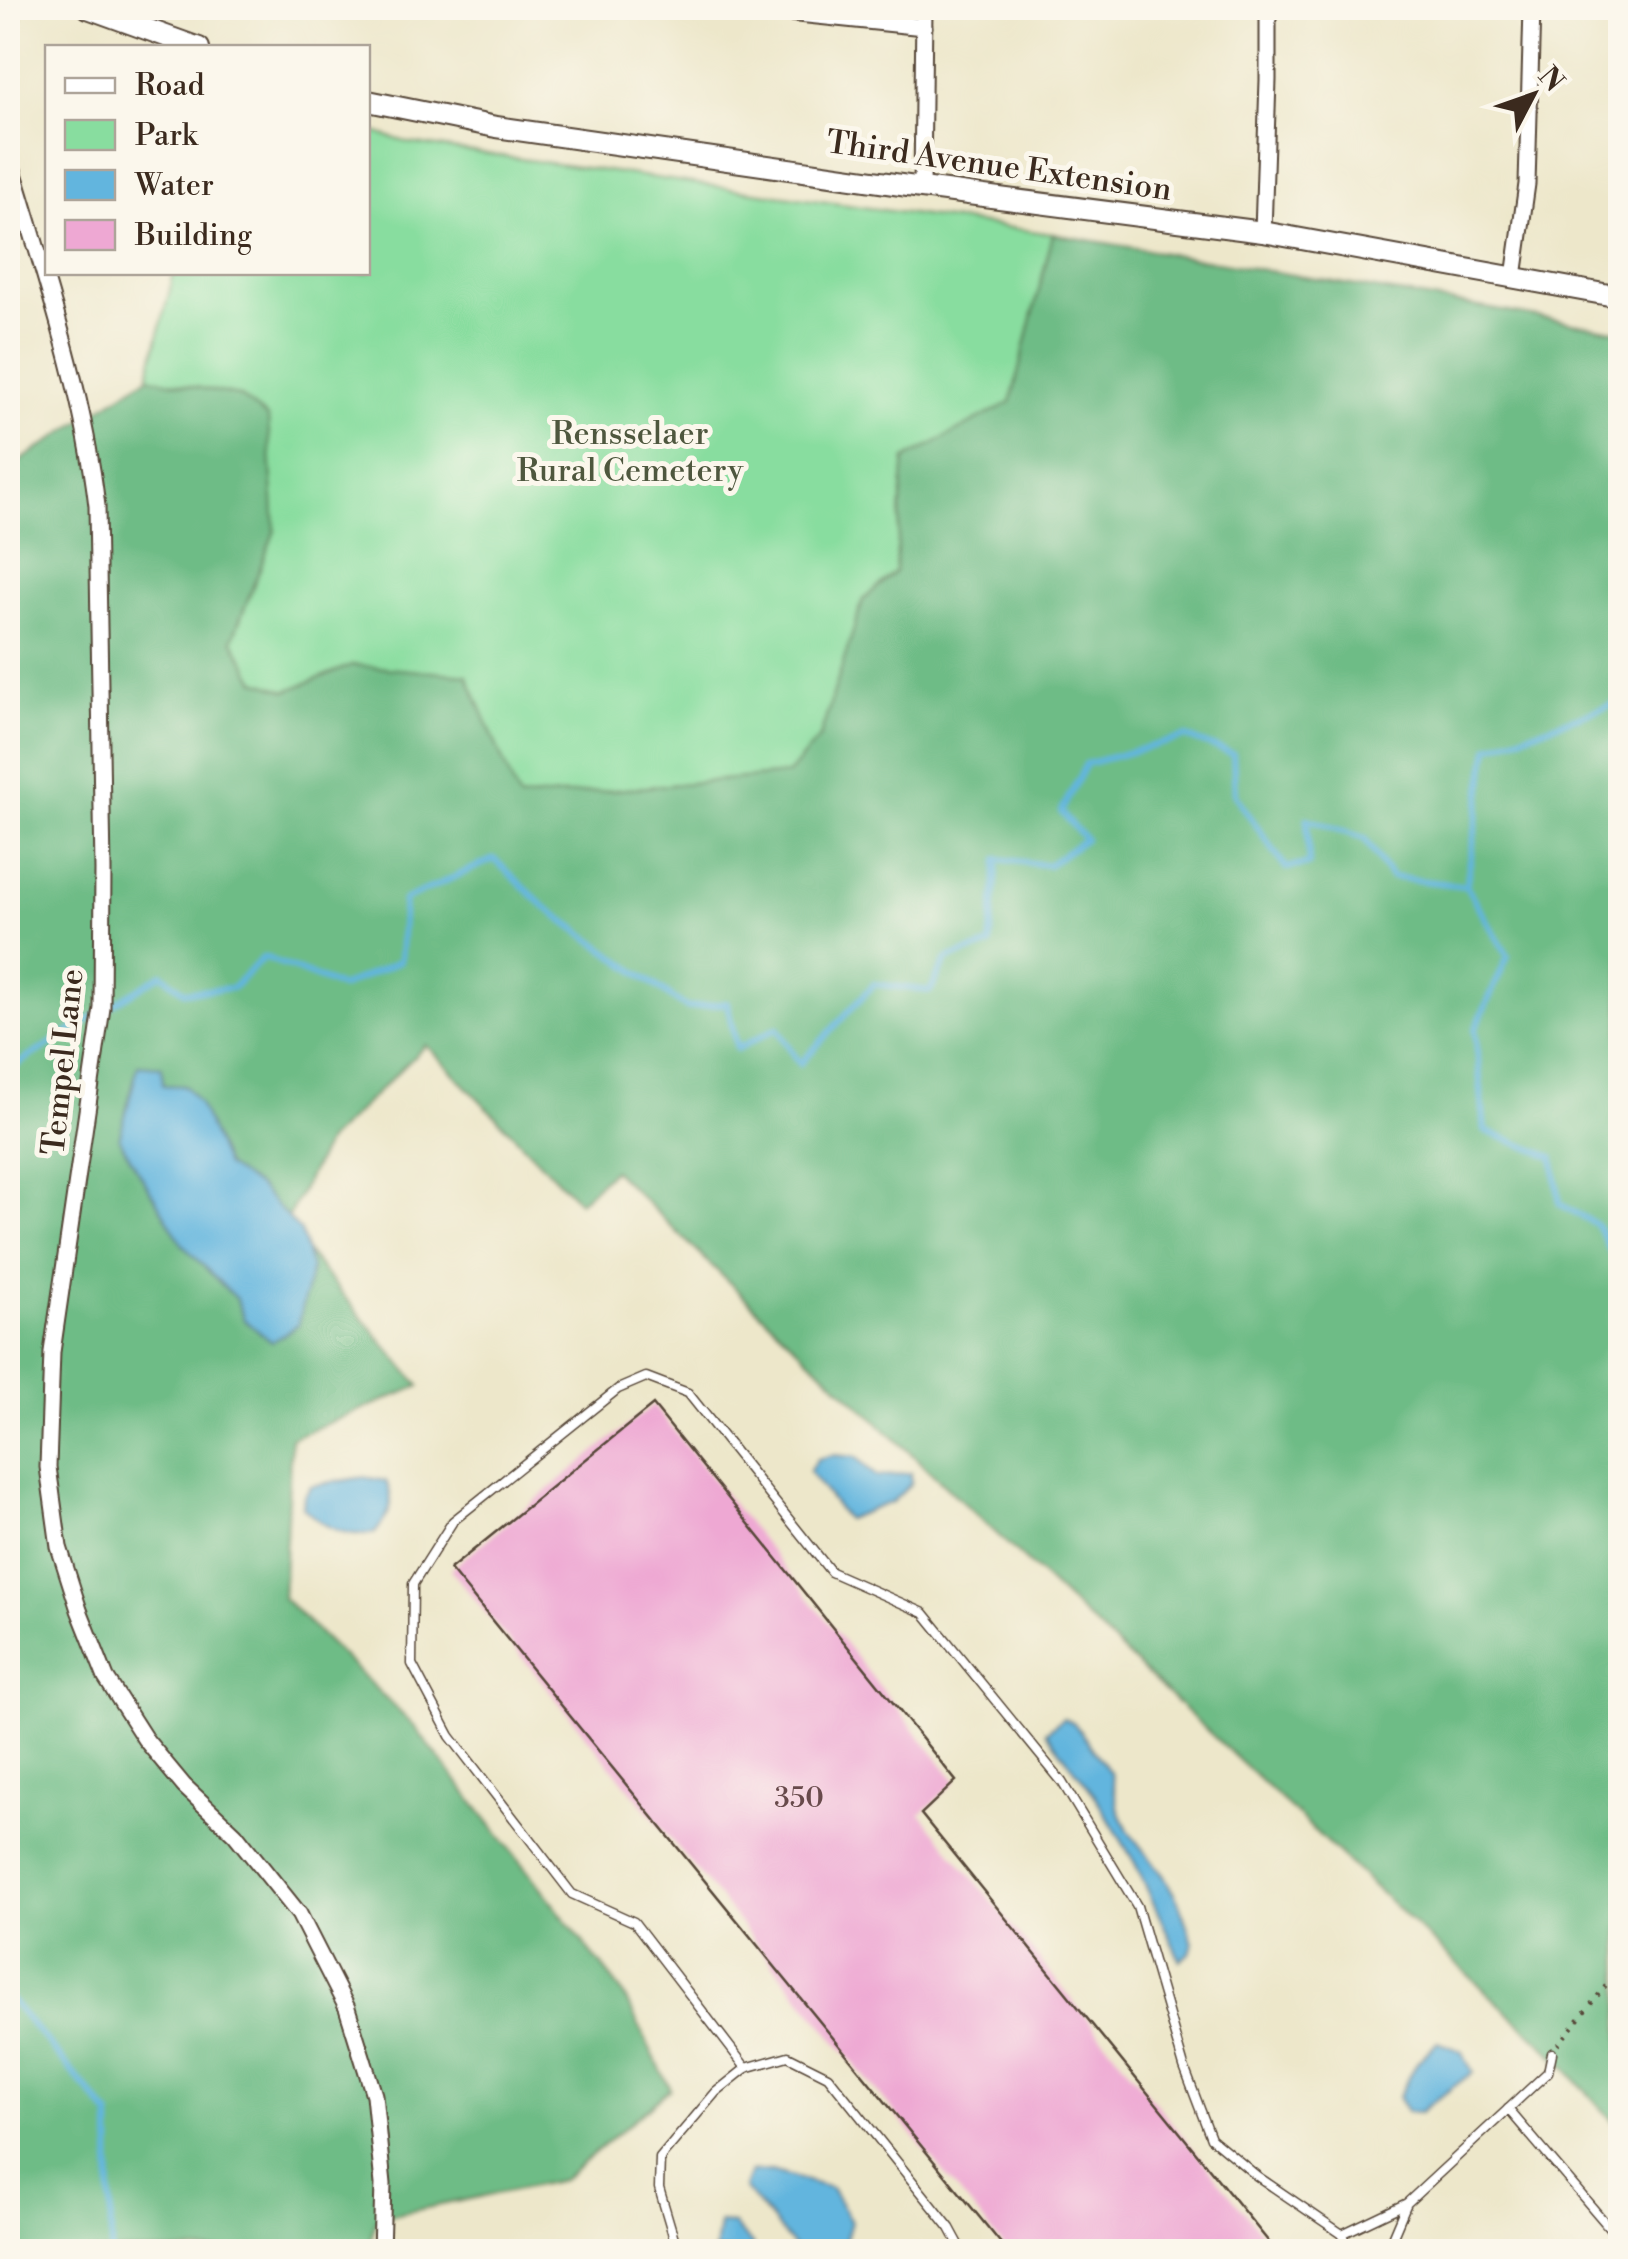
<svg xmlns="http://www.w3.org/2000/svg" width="1628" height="2259" font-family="'Libre Bodoni',serif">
<rect width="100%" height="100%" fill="#fbf7ec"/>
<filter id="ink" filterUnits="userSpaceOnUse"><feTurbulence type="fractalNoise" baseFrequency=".01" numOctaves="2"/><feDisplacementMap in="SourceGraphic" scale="20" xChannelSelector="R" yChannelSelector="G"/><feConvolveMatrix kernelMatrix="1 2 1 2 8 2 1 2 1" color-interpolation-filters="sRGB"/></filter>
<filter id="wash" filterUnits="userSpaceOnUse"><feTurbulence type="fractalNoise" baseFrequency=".0048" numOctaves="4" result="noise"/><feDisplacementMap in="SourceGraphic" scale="40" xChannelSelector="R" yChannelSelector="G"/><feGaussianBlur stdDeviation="2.25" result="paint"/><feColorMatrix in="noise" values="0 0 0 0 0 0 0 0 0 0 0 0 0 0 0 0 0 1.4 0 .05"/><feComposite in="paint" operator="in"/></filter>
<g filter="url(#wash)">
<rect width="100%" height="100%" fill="#ede7ca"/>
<polygon fill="#88dd9f" stroke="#62845e" stroke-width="2.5" points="368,130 409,143 1053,234 1011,402 905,459 895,572 863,600 820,737 788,774 518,799 352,665 287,691 256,681 232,640 275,530 148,377 174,273 368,272"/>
<polygon fill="#6ebc86" stroke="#547352" stroke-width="2.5" points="1053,234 1620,331 1620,2129 1552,2053 766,1318 613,1170 579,1202 426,1045 328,1140 284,1225 420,1386 291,1438 283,1598 414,1726 622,1992 670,2089 562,2180 377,2218 367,2251 8,2252 8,469 148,377 239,396 268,418 275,530 232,640 256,681 287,691 352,665 467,675 519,799 788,774 820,737 863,600 895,572 905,459 1011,402"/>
<g fill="#62b5de" stroke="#4e707e" stroke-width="2.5">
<polygon points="138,1065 162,1067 163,1085 185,1086 199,1103 226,1166 259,1187 301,1232 311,1269 298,1325 272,1342 244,1320 236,1299 182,1244 119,1139"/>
<polygon points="833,1455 856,1457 877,1477 911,1473 911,1484 892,1502 846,1519 809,1471 817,1459"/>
<path d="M364 1477 386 1481C396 1504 390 1514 375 1533 346 1538 323 1528 303 1507L304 1496 311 1486Z"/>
<polygon points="1063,1718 1074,1723 1111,1774 1119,1811 1129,1832 1163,1875 1179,1903 1193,1943 1190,1953 1180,1960 1135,1863 1094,1794 1046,1732"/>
<polygon points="1438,2042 1461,2051 1473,2072 1420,2112 1407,2112 1398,2097 1418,2061"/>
<polygon points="771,2171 831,2188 851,2222 842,2251 801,2252 797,2250 744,2188 750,2172"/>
<polygon points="719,2223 732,2224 752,2244 752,2251 715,2251"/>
</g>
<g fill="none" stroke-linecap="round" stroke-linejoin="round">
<g stroke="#62b5de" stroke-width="6">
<polyline points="1466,886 1508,956 1475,1030 1485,1131 1553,1157 1560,1204 1597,1225 1620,1269"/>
<polyline points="8,1063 13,1067 162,974 185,992 232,988 264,957 341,987 400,961 404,900 494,859 544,906 687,1008 727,1003 737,1049 777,1028 800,1064 874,984 930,991 947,959 990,945 998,859 1048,865 1085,839 1061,812 1086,764 1186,737 1233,754 1235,795 1286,868 1309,864 1307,819 1364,838 1391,877 1466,886 1489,747 1620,702"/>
<polyline points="8,1997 110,2116 111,2252"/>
</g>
</g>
<g id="blocks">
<polygon fill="#eea8d3" points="653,1405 956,1781 921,1814 1277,2252 1008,2252 450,1569"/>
</g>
</g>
<g filter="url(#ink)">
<use href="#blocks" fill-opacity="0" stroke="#564638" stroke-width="2.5"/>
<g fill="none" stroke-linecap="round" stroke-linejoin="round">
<defs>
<g id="service">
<polyline points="746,2068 634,1922 572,1894 450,1736 412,1664 413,1584 453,1521 618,1389 646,1377 688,1393 831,1572 924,1613 1062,1782 1137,1906 1184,2067 1211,2138 1257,2176 1342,2234 1353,2252"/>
<polyline points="1508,2109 1620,2240"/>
<polyline points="1342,2234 1407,2203 1548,2072 1552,2053"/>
<polyline points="678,2252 659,2188 660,2158 716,2092 746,2068 788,2056 828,2076 950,2228 963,2252"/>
<polyline points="1386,2252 1406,2205"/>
</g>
<g id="minor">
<polyline points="740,8 924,27"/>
<polyline points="8,31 14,8"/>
<path d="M8 153C42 269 83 386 97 506L103 870 102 1008 52 1352 48 1467 59 1547 79 1610 106 1678 145 1739 184 1786 235 1834 299 1914 347 2008 374 2095 383 2184 381 2252"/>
<polyline points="922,188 924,8"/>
<polyline points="1263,232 1268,80 1268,8"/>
<polyline points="1514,277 1527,184 1532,8"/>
</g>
<g id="tertiary">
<polyline points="88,8 199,48"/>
<polyline points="368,101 496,127 922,188 1263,232 1620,297"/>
</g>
</defs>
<use href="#service" stroke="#564638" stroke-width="11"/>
<use href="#minor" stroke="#564638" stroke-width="19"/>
<use href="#tertiary" stroke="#564638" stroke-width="24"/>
<polyline stroke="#564638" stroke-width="4" stroke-dasharray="2.5 8" stroke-linecap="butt" points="1558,2045 1620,1968"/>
<use href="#service" stroke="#fff" stroke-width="8"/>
<use href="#minor" stroke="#fff" stroke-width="15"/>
<use href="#tertiary" stroke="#fff" stroke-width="20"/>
</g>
</g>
<g text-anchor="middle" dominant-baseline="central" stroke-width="10" stroke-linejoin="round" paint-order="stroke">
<g font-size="28" fill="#684a4b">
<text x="799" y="1798">350</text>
</g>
<g font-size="32" fill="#3b2a1e" stroke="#fbf7ec">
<text transform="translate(999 166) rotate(8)">Third Avenue Extension</text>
<text transform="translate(63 1062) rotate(-84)">Tempel Lane</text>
</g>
<g font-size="32" fill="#4e573e" stroke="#fbf7ec">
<text x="630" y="434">Rensselaer<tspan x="630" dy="37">Rural Cemetery</tspan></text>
</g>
</g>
<rect width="1628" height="2259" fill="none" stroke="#fbf7ec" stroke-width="40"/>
<rect x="45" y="45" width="325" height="230" fill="#fbf7ec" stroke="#aea59a" stroke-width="2.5"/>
<rect x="65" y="78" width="50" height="15" fill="#ffffff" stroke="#aea59a" stroke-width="2.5"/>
<text x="135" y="95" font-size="30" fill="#3b2a1e">Road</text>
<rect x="65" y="120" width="50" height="30" fill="#88dd9f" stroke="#aea59a" stroke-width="2.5"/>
<text x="135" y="145" font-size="30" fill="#3b2a1e">Park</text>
<rect x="65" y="170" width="50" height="30" fill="#62b5de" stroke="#aea59a" stroke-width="2.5"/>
<text x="135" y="195" font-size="30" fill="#3b2a1e">Water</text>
<rect x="65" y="220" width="50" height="30" fill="#eea8d3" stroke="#aea59a" stroke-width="2.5"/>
<text x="135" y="245" font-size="30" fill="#3b2a1e">Building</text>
<g transform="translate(1533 95) rotate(49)" stroke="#fbf7ec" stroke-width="8" paint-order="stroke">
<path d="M0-8L18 38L0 25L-18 38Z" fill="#3b2a1e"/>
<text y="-15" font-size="28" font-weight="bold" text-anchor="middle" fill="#3b2a1e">N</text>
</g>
</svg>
